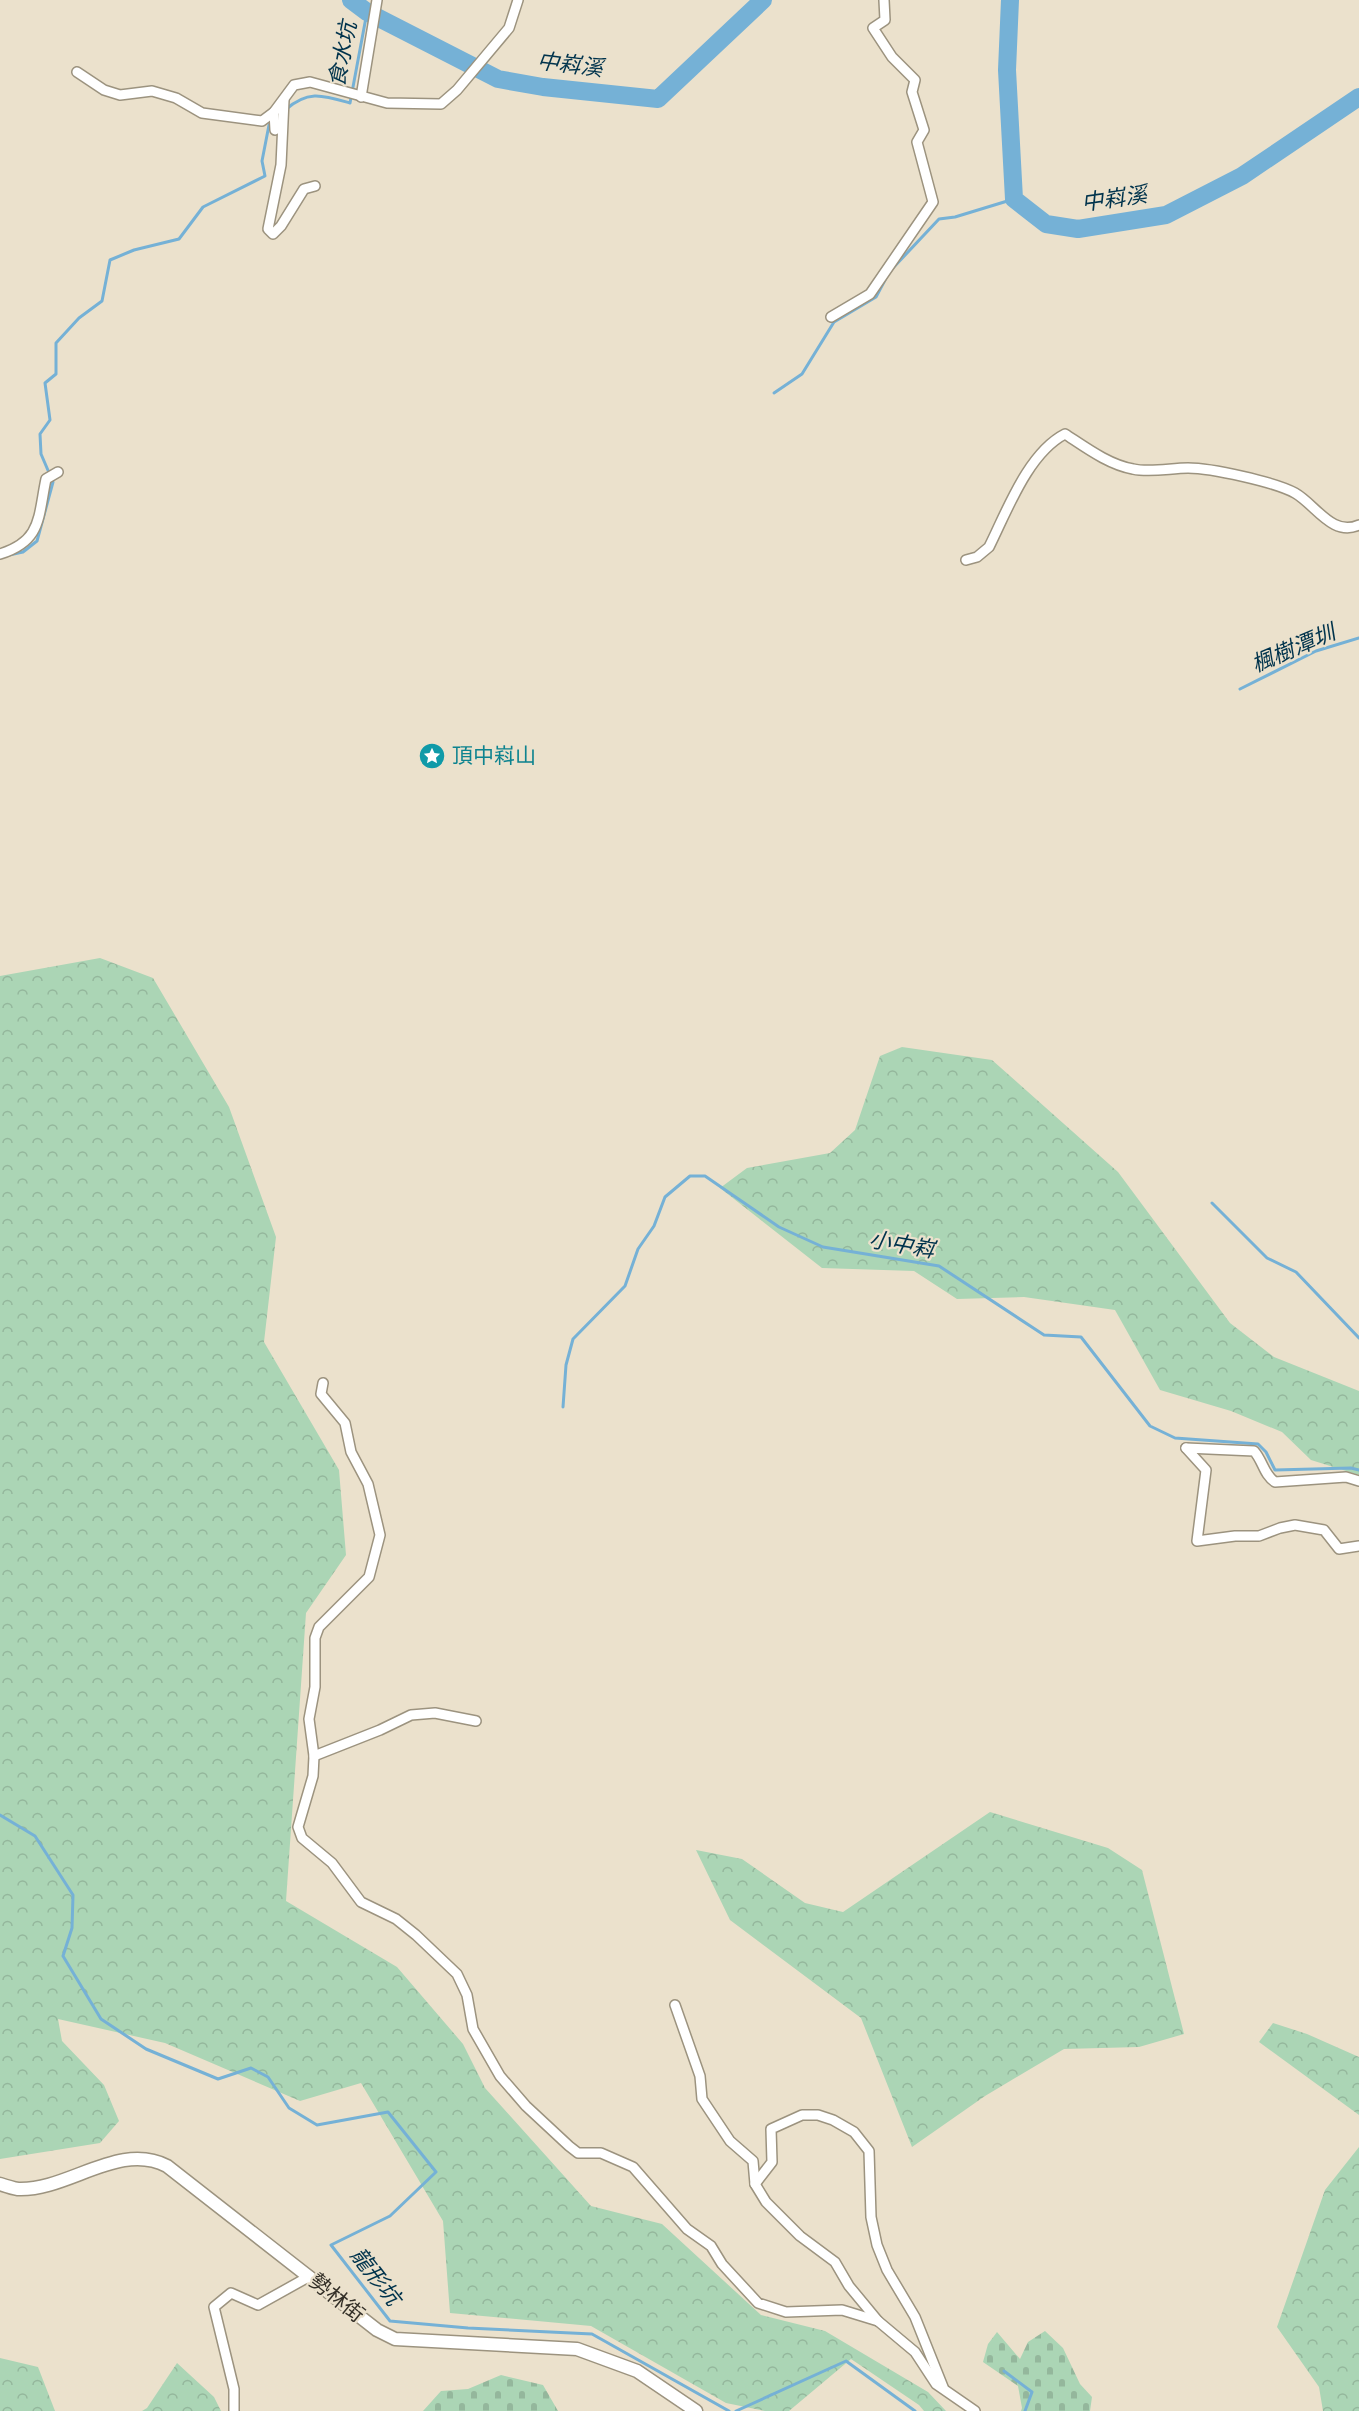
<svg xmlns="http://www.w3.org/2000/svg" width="1359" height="2411" font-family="Jost,'Noto Sans TC',sans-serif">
<defs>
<pattern id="forest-crowns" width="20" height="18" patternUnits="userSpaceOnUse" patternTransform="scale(1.5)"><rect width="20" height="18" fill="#abd5b5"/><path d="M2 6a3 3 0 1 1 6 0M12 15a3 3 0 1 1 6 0" fill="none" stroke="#94b79c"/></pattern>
<pattern id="cemetery-stones" width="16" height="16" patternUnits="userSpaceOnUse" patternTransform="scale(1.5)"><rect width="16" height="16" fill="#abd5b5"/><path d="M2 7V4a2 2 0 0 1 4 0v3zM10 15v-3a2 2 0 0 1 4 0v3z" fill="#94b79c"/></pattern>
</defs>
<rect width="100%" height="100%" fill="#ebe1cc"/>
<g fill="url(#forest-crowns)">
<polygon points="100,958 153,978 229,1107 276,1237 264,1342 339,1470 346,1555 306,1613 286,1901 397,1967 463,2044 485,2088 591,2206 662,2224 761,2315 825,2331 928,2392 946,2411 924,2411 919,2405 851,2359 789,2411 765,2411 726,2403 591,2326 450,2313 443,2221 361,2083 300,2101 165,2043 58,2019 62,2041 104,2085 119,2121 100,2143 0,2159 0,976"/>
<polygon points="902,1047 992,1060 1118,1172 1230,1323 1274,1357 1359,1391 1359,1475 1311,1460 1282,1432 1231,1411 1160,1390 1115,1310 1024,1297 957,1299 914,1271 822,1268 720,1188 747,1168 830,1153 855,1130 880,1056"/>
<polygon points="990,1812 1108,1848 1142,1870 1184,2034 1139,2047 1064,2049 985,2096 912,2147 861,2018 730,1920 696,1850 742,1859 805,1903 843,1912"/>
<polygon points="1273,2023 1307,2034 1359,2057 1359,2115 1259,2042"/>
<polygon points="1359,2147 1359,2411 1323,2411 1319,2387 1277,2327 1325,2190"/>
<polygon points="0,2358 38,2367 55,2411 0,2411"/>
<polygon points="177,2363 214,2397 221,2411 142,2411 147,2408"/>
</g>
<g fill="url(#cemetery-stones)">
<polygon points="1045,2331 1063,2348 1080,2384 1092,2397 1090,2411 1021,2411 1022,2408 1018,2386 983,2362 988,2344 997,2332 1020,2359 1028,2342"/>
<polygon points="501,2375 543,2385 558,2411 423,2411 441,2391 468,2389"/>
</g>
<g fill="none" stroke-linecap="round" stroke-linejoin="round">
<g stroke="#75b1d6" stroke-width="3">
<path d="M285 110C308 90 322 95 350 103L367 12"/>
<polyline points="892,269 939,219 955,217 1014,199"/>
<polyline points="774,393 802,374 834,322 876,297 885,280"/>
<polyline points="9,555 23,552 37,541 53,482 41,454 40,434 50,420 45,383 56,374 56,343 79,318 102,301 110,260 134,250 179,239 203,207 265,176 262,161 269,125 271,123"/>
<polyline points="1240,689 1316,651 1359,638"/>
<polyline points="1212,1203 1267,1258 1296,1272 1359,1338"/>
<polyline points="563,1407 566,1365 573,1339 625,1286 638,1249 654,1226 665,1197 690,1176 705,1176 779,1227 823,1247 939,1266 1044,1335 1081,1337 1150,1426 1175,1438 1258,1444 1266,1452 1275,1470 1351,1468 1359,1470"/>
<polyline points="0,1815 35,1836 73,1895 72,1928 63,1956 101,2019 146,2049 218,2079 251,2068 268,2077 289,2108 317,2125 388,2112 436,2172 390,2216 331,2245 390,2321 468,2328 592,2334 729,2411"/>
<polyline points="1004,2371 1032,2392 1025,2411"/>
<polyline points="736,2411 846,2361 915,2411"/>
</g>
<g stroke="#75b1d6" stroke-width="18">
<polyline points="351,0 367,12 498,79 543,87 658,99 763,0"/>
<polyline points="1010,0 1007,70 1014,199 1046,224 1078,229 1166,215 1242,176 1359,97"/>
</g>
<defs>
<g id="minor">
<polyline points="77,72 104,90 120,95 152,91 176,98 202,113 262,121 274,112 294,85 310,82 387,103 441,104 457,90 509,28 518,0"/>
<polyline points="361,97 377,0"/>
<polyline points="284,100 281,165 268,229 273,234 281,226 304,189 315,186"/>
<polyline points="274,112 275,130"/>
<polyline points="831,317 870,294 933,202 917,142 924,130 912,92 915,80 892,57 873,28 885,20 884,0"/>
<path d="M0 554C42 541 38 517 46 479L58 472"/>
<path d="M966 560 977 557 989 547C1007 511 1028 453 1065 434 1085 447 1109 465 1133 469 1150 473 1171 468 1188 468 1211 468 1275 482 1295 493 1316 505 1332 537 1359 525"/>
<polyline points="323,1383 321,1394 345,1423 351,1452 368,1484 380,1535 369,1577 319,1627 315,1638 315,1687 309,1719 314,1756 313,1776 298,1827 302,1838 332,1863 361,1902 396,1919 416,1935 457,1974 467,1995 473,2029 500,2076 526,2106 569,2146 578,2153 601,2153 633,2167 687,2229 711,2246 722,2264 758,2303 786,2312 842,2310 878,2321"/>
<polyline points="1186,1448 1206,1470 1197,1541 1235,1536 1259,1536 1280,1528 1295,1525 1324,1530 1339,1549 1359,1546"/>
<path d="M1186 1448 1254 1451C1263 1461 1264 1475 1275 1482L1346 1477 1359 1481"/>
<polyline points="314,1756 380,1730 411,1715 435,1713 476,1721"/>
<polyline points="675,2005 700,2076 702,2099 730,2141 753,2161 755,2184 766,2202 800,2236 835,2262 849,2286 878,2321 915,2352 936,2384 975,2411"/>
<polyline points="755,2184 772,2162 771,2129 802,2115 818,2115 833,2120 854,2132 869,2151 871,2217 877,2245 887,2270 915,2317 943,2387"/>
<polyline points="234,2411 234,2389 214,2307 231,2293 258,2305 310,2276"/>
</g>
<path id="tertiary" d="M0 2184C6 2186 12 2188 18 2189 68 2191 119 2141 167 2166L377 2330 395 2339 577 2349 637 2371 696 2411"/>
</defs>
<use href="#minor" stroke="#9c937f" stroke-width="12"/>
<use href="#tertiary" stroke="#9c937f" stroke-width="15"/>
<use href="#minor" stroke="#fff" stroke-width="9"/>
<use href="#tertiary" stroke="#fff" stroke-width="12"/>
</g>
<defs>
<symbol id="sight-disc" viewBox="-11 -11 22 22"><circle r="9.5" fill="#0f9aa8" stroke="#ebe1cc"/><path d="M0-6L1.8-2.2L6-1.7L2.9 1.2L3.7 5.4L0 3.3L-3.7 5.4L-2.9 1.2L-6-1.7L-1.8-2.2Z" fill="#fff"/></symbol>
</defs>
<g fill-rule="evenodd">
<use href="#sight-disc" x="417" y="741" width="30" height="30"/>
</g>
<g text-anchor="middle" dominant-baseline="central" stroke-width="4.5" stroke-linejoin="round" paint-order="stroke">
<g font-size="21" fill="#0d838f" stroke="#ebe1cc" text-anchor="start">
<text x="452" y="756">頂中嵙山</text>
</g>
<g font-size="21" fill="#343028" stroke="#ebe1cc">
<text transform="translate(337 2298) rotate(39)">勢林街</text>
</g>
<g font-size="22" font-style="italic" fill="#00334c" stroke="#ebe1cc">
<text transform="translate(342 54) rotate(-79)">食水坑</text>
<text transform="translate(570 64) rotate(7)">中嵙溪</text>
<text transform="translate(1114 198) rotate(-8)">中嵙溪</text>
<text transform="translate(1293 648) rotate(-23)">楓樹潭圳</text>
<text transform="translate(902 1244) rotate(10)">小中嵙</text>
<text transform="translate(376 2276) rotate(52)">龍形坑</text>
</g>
</g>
</svg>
